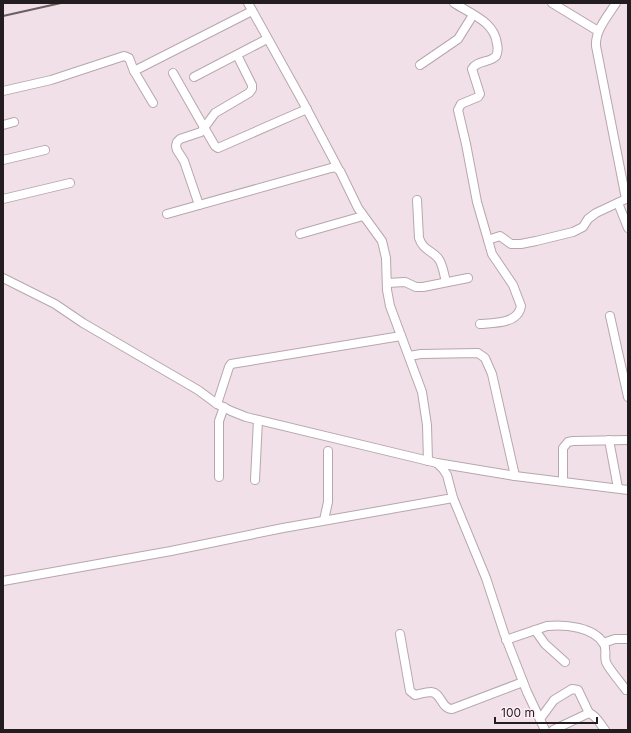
<svg xmlns="http://www.w3.org/2000/svg" width="631" height="733" font-family="Inter,sans-serif">
<rect width="100%" height="100%" fill="#f1e0e7"/>
<g fill="none" stroke-linecap="round" stroke-linejoin="round">
<defs>
<g id="minor">
<polyline points="248,3 303,102 338,168"/>
<path d="M454 3C471 14 495 22 497 44 498 48 498 52 496 56 490 63 477 60 472 69L479 91 480 94 478 97 461 104 458 110 466 144 477 202 488 240 500 236 511 244H521L536 241 573 232 583 227 588 219 596 213 628 198"/>
<polyline points="552,3 598,31"/>
<path d="M616 3C608 16 595 30 596 46L626 199"/>
<polyline points="420,65 458,39 473,15"/>
<polyline points="173,73 205,129 215,146 218,148 307,109"/>
<polyline points="194,77 267,39"/>
<polyline points="3,91 51,80 124,56 129,58 134,71"/>
<polyline points="153,103 134,71 252,11"/>
<polyline points="3,125 14,122"/>
<polyline points="3,160 45,150"/>
<polyline points="3,199 70,183"/>
<path d="M417 200 419 238C423 250 431 250 438 258 443 264 444 275 446 282"/>
<polyline points="618,203 628,228"/>
<polyline points="199,205 184,161 177,150 176,146 177,142 180,139 201,132 215,113 249,93 252,89 252,85 237,55"/>
<path d="M167 214 331 168C336 167 337 168 340 171L358 208 382 241 386 258 387 290 390 306 422 392 427 425 428 461"/>
<polyline points="300,234 363,216"/>
<polyline points="3,278 55,304 83,323 198,390 217,404 231,411 246,417 437,463 443,469 447,475 453,498 486,578 504,633 527,692 545,730"/>
<polyline points="387,283 405,282 416,287 423,287 468,278"/>
<polyline points="610,316 628,397"/>
<path d="M480 324C494 323 518 324 521 306L513 285 492 254 488 240"/>
<polyline points="409,356 421,354 478,353 485,358 492,374 515,476"/>
<polyline points="217,404 229,367 231,364 401,336"/>
<polyline points="609,440 618,488"/>
<polyline points="437,463 515,476 628,490"/>
<polyline points="219,477 219,421 224,407"/>
<polyline points="255,480 258,420"/>
<polyline points="563,481 563,448 568,442 573,441 628,440"/>
<polyline points="324,520 328,502 328,451"/>
<polyline points="3,581 171,551 283,528 453,498"/>
<polyline points="535,630 545,644 565,662"/>
<path d="M400 634 410 691 415 695C420 694 426 692 431 692 442 693 441 709 452 709L523 682"/>
<path d="M506 640 547 626C565 624 594 627 604 644 607 650 604 656 606 662 608 668 622 684 626 690"/>
<polyline points="603,643 615,639 628,639"/>
<polyline points="540,719 554,700 572,689 578,690 589,713"/>
<path d="M553 730 589 713C597 716 600 724 605 730"/>
</g>
</defs>
<use href="#minor" stroke="#b7a7ad" stroke-width="10"/>
<use href="#minor" stroke="#fff" stroke-width="8"/>
<polyline stroke="#695f63" stroke-width="2" points="3,16 61,3"/>
</g>
<rect width="631" height="733" fill="none" stroke="#231d1f" stroke-width="8"/>
<path d="M495 717v6h102v-6" fill="none" stroke="#231d1f" stroke-width="2"/>
<text x="501" y="717" font-size="12" fill="#231d1f" stroke="#ffedf5" stroke-width="3" paint-order="stroke">100 m</text>
</svg>
